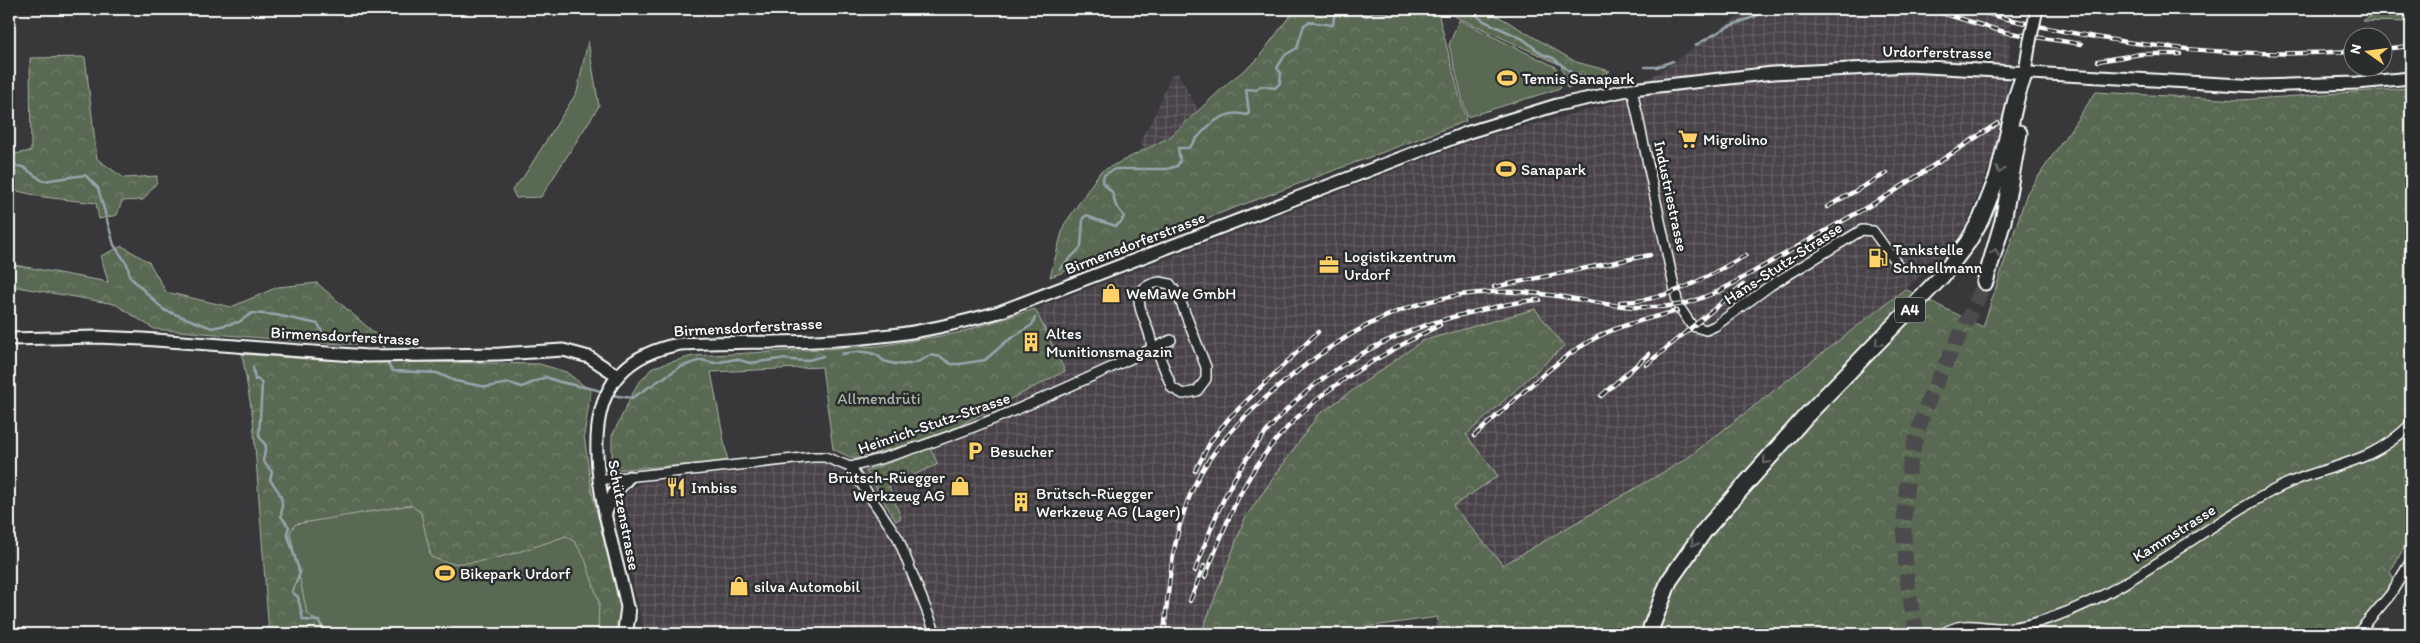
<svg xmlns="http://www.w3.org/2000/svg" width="2420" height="643" font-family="Itim,sans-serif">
<defs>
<pattern id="industrial-grid" width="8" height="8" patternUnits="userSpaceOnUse" patternTransform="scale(1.25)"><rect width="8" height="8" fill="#484348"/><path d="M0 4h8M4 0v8" fill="none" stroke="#635f63"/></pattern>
<pattern id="forest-crowns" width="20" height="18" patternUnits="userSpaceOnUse" patternTransform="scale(1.25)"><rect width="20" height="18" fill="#5a6952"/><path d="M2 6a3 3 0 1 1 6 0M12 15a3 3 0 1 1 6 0" fill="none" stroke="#73806c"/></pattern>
<pattern id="garden-dots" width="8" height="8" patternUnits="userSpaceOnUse" patternTransform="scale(1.25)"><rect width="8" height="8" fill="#5a6952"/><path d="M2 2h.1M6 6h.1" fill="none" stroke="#73806c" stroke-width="1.8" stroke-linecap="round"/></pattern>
</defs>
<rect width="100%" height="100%" fill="#38373a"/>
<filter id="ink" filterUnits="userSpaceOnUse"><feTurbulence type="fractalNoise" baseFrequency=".02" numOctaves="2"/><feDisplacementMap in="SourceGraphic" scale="10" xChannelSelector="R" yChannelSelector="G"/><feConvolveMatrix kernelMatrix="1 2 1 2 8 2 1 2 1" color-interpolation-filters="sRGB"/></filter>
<g filter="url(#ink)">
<g fill="url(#industrial-grid)">
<polygon points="1750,9 1969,9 2012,21 2003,134 1957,245 1905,289 1686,459 1503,565 1453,506 1466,435 1563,346 1245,518 1201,634 645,634 619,522 619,504 625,490 642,483 854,459 939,436 1064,371 1035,309 1477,139 1614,103"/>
<polygon points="1178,73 1198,110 1169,137 1144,149 1139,141 1153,119 1171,75"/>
</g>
<g fill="url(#forest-crowns)" stroke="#acb4a8">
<polygon points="1295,9 1437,9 1466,121 1050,277 1064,225 1100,172 1170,137 1229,82 1256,61"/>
<polygon points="1439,9 1486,9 1576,62 1610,71 1598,80 1567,88 1561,65"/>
<polygon points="2385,9 2411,9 2411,22 2362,21"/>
<polygon points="85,57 97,159 124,178 157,176 157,182 143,200 122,201 117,215 99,219 96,203 43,197 9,189 9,155 31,151 30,58"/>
<polygon points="2411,88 2411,547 2405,546 2390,572 2395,580 2383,598 2350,634 1436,634 1438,617 1316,634 1201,634 1245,518 1318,415 1422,341 1535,309 1564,346 1466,435 1498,476 1453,506 1503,565 1686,459 1905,289 1983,327 2027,193 2096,92 2240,100"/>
<polygon points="122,246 149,262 166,292 231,307 278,287 317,283 387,344 336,344 154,329 115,304 17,287 9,284 9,264 108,282 101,256"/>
<polygon points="1035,309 1065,371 939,436 854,459 833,449 822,367 711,372 728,462 612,470 612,436 637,385 653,367 693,356 878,346 958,333"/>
<polygon points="242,354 320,360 540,364 566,372 591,391 584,435 592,492 623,619 620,634 269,634 253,419"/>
</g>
<polygon fill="url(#garden-dots)" stroke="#acb4a8" points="930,448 938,464 889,486 901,518 896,521 866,471"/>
<g fill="#5a6952" stroke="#acb4a8">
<polygon points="1459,20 1556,67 1561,88 1467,117 1449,45"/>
<polygon points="588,41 599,106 541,197 516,198 512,190 524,176 577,92"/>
<path d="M411 505 421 513 431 557C437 559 444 563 450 563 482 566 535 547 566 536L575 542 585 559 599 602 598 631 589 634H539L523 627 489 634H333L307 613 290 532 296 524Z"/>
</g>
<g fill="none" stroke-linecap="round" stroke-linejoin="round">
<g stroke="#97a5ad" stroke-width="2.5">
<polyline points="1359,9 1367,16 1373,12 1388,13 1389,9"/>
<polyline points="1468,9 1484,21 1523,39 1542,54 1553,58 1573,74 1585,77 1604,75"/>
<polyline points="1696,45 1727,27 1756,16 1766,9"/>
<polyline points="1645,67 1657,67 1673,61"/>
<path d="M9 169 11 165 23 167 43 181 85 175 98 188 114 245 127 264 130 277 164 310 212 328 239 322 252 313 276 315 318 324 325 337C339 334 374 337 384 347"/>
<path d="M1060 269 1081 247 1083 218 1087 215 1094 219 1116 226 1122 221 1124 216 1116 206 1112 192 1102 182 1104 175 1115 169H1167L1177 166 1180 161 1178 148H1189C1203 130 1222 107 1247 115L1249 113 1246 89 1256 90 1261 86 1275 88 1280 83 1281 73 1277 68 1285 55 1297 48 1304 25 1309 22 1333 25 1335 9"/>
<path d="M842 354C853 352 864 350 874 354 878 355 881 359 884 361 900 367 917 365 930 355L941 357 951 364H960L985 360 1007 341 1032 325 1035 318"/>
<path d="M388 364 393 371 437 373 455 381 487 387 509 383 522 387 546 377C565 386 586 385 606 393"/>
<path d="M253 367 255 380 258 379 262 384 259 436 266 446 263 461 272 472 270 480C281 493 284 499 281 516L289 527 287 533 300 573 292 592 298 597 303 620 319 621 325 634"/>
<polyline points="611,395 632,398 680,367 701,360 715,363 736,359 750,363 780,359 805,361 823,356"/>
<polyline points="505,634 525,631 533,634"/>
</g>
<path stroke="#4c4b4e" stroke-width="15" stroke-dasharray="15 8" stroke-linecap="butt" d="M1917 634C1898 551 1898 472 1932 392 1949 355 1969 320 1985 282"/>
<defs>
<g id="street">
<polyline points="1632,89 1678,305 1692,326 1706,330 1715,326 1771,285 1862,230 1873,231 1897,264"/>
<path d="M1160 282 1170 284 1178 295 1206 367V379L1197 391 1183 394 1172 388 1159 355 1151 349C1156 328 1116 289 1160 282Z"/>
<polyline points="850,467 898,538 936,634"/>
<path d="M598 480 813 457H825L850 467C962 439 1066 388 1171 340"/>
<path d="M1942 634C1963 621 1974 627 1997 628 2017 629 2037 623 2056 616 2131 590 2201 528 2272 491 2323 463 2365 470 2411 424"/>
<polyline points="2357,634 2390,595 2411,561"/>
<polyline points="2408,634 2411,628"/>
</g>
<g id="secondary">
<polyline points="2025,72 2030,41"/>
<polyline points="9,339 96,337 142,339 367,356 500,354 563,350 589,357 618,376"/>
<polyline points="605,515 614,493 629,477"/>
<path d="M629 618C615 531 541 369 680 344 750 341 821 344 891 335 928 331 963 322 999 312L1469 132 1557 105 1632 89 1773 73 1909 66 2258 86 2357 83 2411 78"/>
</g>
<polyline id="primary" points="625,634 628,611"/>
<g id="highway">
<polyline points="1985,282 2003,221 2019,133"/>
<polyline points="1651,628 1669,581 1705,530 1806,416 1942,276 1968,242 1981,219 1998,176 2017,95 2025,72"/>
</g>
</defs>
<use href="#street" stroke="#fff" stroke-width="12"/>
<use href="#secondary" stroke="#fff" stroke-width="15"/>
<use href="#primary" stroke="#fff" stroke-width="18"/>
<use href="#highway" stroke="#fff" stroke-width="19"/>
<use href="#street" stroke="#2a2d2e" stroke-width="9"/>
<use href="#secondary" stroke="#2a2d2e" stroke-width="11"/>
<use href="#primary" stroke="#2a2d2e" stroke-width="14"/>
<use href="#highway" stroke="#2a2d2e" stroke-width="15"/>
<defs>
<g id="rail">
<polyline points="1929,9 2004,32 2081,44"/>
<path d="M1970 9C2092 43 2225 60 2352 51"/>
<polyline points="2382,49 2411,46"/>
<polyline points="2098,61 2141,54 2180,54"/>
<polyline points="1827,207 1887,173"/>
<polyline points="1494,287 1650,255"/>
<polyline points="1718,292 1890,194 1998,123"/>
<path d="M1620 302C1667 302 1707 277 1746 255"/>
<polyline points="1646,365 1743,285"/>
<polyline points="1601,396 1649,354"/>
<path d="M1474 436C1509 406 1551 363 1590 341 1617 325 1648 319 1677 311"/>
<polyline points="1195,471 1212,439 1230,417 1318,332"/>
<path d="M1195 571C1207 539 1219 504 1237 474 1289 386 1375 334 1473 312 1495 307 1517 301 1540 300"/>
<path d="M1205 577C1218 545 1229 513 1246 483 1291 404 1362 364 1440 325"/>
<polyline points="1190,601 1204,566"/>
<path d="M1164 634C1169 583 1172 533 1194 486 1212 447 1245 415 1277 388 1350 326 1419 289 1518 292 1572 294 1622 314 1677 305 1693 303 1708 295 1724 289"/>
</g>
</defs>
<use href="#rail" stroke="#fff" stroke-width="4.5"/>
<use href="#rail" stroke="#2a2d2e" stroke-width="2.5" stroke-dasharray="8" stroke-linecap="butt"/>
<defs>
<polyline id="secondary-bridge" points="2030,41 2037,9"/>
</defs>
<use href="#secondary-bridge" stroke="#fff" stroke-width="15" stroke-linecap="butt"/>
<use href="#secondary-bridge" stroke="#2a2d2e" stroke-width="11"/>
</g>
<defs><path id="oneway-chevron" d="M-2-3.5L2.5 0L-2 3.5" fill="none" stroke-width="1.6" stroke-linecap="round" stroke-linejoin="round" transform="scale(1.25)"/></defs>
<g stroke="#6a6c6d">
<use href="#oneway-chevron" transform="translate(2000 170) rotate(106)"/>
<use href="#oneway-chevron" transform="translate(1995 252) rotate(-73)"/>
<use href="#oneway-chevron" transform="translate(1878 343) rotate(134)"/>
<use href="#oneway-chevron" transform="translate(1766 461) rotate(132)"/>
<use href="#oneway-chevron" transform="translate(1694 543) rotate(128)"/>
</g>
</g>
<defs>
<symbol id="stadium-bare" viewBox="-9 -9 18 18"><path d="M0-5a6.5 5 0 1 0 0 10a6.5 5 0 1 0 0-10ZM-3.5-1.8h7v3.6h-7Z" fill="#ffd166" stroke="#2a2d2e" stroke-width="2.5" paint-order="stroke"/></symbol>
<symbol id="supermarket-bare" viewBox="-9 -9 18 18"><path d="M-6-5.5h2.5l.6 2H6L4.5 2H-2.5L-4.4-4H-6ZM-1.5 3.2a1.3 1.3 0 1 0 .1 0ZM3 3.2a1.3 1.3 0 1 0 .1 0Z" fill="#ffd166" stroke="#2a2d2e" stroke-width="2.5" paint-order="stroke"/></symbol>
<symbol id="fuel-bare" viewBox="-9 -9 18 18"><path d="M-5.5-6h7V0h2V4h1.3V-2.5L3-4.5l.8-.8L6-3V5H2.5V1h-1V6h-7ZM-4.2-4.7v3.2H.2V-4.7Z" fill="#ffd166" stroke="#2a2d2e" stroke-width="2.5" paint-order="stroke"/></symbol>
<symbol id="office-bare" viewBox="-9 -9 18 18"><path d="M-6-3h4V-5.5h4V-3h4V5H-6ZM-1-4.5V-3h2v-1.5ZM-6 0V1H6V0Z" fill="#ffd166" stroke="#2a2d2e" stroke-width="2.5" paint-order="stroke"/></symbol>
<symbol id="shop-bare" viewBox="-9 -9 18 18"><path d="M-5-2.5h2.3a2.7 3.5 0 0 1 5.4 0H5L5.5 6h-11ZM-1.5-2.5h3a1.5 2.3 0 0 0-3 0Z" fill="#ffd166" stroke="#2a2d2e" stroke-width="2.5" paint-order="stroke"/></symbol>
<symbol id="building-bare" viewBox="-9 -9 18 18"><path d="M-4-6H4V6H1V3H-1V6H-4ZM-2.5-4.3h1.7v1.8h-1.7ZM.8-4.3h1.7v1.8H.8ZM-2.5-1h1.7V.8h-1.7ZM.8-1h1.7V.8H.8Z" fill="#ffd166" stroke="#2a2d2e" stroke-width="2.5" paint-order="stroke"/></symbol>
<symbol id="parking-bare" viewBox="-9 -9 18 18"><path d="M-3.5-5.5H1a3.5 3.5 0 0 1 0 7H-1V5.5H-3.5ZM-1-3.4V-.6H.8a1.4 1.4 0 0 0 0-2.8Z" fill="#ffd166" stroke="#2a2d2e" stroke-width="2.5" paint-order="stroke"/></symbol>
<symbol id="restaurant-bare" viewBox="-9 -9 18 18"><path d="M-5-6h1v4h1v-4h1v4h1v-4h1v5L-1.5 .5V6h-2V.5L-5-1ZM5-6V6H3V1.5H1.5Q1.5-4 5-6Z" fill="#ffd166" stroke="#2a2d2e" stroke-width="2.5" paint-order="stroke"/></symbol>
</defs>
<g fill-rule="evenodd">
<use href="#stadium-bare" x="1493" y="64" width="28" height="28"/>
<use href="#supermarket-bare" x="1674" y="125" width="28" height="28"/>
<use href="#stadium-bare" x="1492" y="155" width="28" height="28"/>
<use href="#fuel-bare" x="1864" y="244" width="28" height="28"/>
<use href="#office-bare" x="1315" y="251" width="28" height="28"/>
<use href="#shop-bare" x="1097" y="279" width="28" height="28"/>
<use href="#building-bare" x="1017" y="328" width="28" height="28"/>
<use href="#parking-bare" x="961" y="437" width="28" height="28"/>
<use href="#shop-bare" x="946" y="472" width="28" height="28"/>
<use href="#restaurant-bare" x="662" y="473" width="28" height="28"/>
<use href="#building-bare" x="1007" y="488" width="28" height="28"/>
<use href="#stadium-bare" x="431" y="559" width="28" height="28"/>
<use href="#shop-bare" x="725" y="572" width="28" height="28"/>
</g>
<g text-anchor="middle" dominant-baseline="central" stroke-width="5" stroke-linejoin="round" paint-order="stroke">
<rect fill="#2a2d2e" stroke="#bfc0c0" stroke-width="1" x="1895" y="297.5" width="30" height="25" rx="4"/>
<g font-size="15" font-weight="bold" fill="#fff">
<text x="1910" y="310">A4</text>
</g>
<g font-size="16" fill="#fff" stroke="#2a2d2e">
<text transform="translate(1937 52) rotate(1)">Urdorferstrasse</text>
<text transform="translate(1671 196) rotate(78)">Industriestrasse</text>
<text transform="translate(1135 243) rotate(-21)">Birmensdorferstrasse</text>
<text transform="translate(1783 263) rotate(-33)">Hans-Stutz-Strasse</text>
<text transform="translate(748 327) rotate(-3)">Birmensdorferstrasse</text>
<text transform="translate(345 336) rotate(3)">Birmensdorferstrasse</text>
<text transform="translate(934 423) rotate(-19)">Heinrich-Stutz-Strasse</text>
<text transform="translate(624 515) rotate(79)">Schützenstrasse</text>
<text transform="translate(2174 533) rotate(-32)">Kammstrasse</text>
</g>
<g font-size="16" fill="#fff" stroke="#2a2d2e" text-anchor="start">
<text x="1522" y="78">Tennis Sanapark</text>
<text x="1703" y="139">Migrolino</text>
<text x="1521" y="169">Sanapark</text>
<text x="1893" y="249">Tankstelle<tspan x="1893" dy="18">Schnellmann</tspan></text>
<text x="1344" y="256">Logistikzentrum<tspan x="1344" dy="18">Urdorf</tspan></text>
<text x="1126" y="293">WeMaWe GmbH</text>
<text x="1046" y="333">Altes<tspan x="1046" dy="18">Munitionsmagazin</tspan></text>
<text x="990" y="451">Besucher</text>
<text x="945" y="477" text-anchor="end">Brütsch-Rüegger<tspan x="945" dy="18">Werkzeug AG</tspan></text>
<text x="691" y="487">Imbiss</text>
<text x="1036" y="493">Brütsch-Rüegger<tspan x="1036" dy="18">Werkzeug AG (Lager)</tspan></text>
<text x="460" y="573">Bikepark Urdorf</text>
<text x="754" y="586">silva Automobil</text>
</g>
<g font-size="16" fill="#acb4a8" stroke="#2a2d2e">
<text x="879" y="398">Allmendrüti</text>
</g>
</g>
<rect width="2420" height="643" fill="none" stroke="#2a2d2e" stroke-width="30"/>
<rect x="15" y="15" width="2390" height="613" fill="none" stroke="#fff" stroke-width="2" filter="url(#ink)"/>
<g transform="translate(2368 52) rotate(284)"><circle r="24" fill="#2a2d2e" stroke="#7f8182"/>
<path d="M0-4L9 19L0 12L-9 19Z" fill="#ffd166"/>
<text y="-8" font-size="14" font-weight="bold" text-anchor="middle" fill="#ffffff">N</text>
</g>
</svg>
